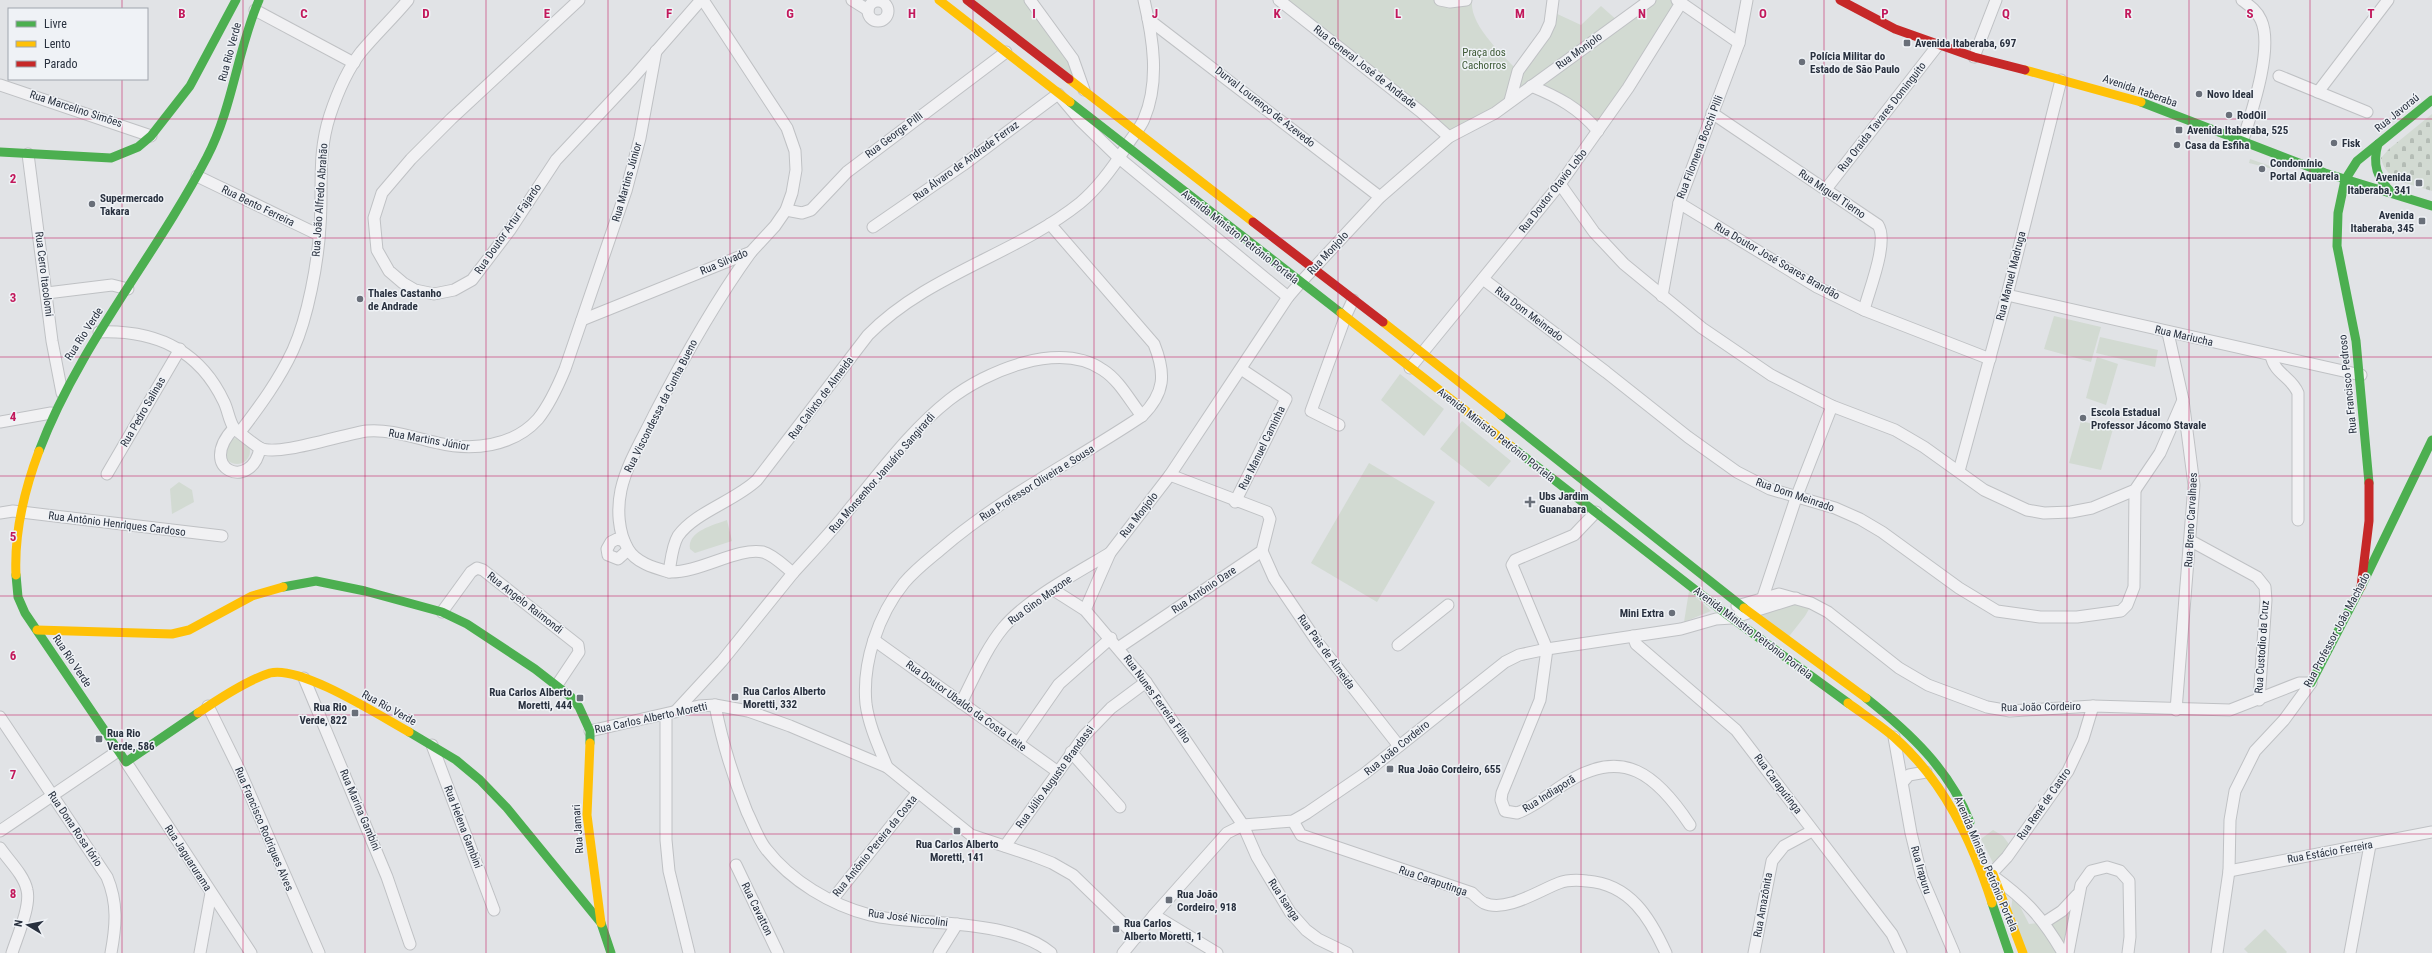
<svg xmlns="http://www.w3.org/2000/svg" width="2432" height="953" font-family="'Roboto Condensed',sans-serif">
<defs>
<pattern id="cemetery-stones" width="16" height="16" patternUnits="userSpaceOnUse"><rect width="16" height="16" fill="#d2dad2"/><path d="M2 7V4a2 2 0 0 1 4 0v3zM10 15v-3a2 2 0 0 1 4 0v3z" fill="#b4bcb5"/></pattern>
</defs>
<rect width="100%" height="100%" fill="#e1e3e6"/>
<path fill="url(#cemetery-stones)" d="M2432 114V191C2411 184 2386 182 2381 158L2389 149Z"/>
<g fill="#d2dad2">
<polygon points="967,0 1025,0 1063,44 1084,90"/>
<path d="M1279 0H1472C1469 25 1502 54 1518 71L1553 12 1581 25 1601 6 1619 22 1650 0H1677L1598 131 1587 118 1531 86 1449 137Z"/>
<polygon points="2250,159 2273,167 2273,169 2249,163"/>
<polygon points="2054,316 2101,327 2091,362 2044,349"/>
<polygon points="2100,337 2158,350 2155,367 2096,353"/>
<polygon points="2097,357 2118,364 2106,405 2086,398"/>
<polygon points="1400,374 1444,409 1424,436 1381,400"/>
<polygon points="1462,421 1511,461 1489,487 1440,449"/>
<polygon points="2081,421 2113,429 2101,470 2069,463"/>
<circle cx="237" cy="451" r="13"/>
<polygon points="1369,463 1435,502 1377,602 1311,563"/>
<polygon points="179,482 192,490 194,502 172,514 170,489"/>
<path d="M727 520 732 541 695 553 690 549C687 531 714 525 727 520Z"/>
<polygon points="1689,591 1711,611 1684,622"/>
<polygon points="1770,604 1812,604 1805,616 1787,639 1750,612"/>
<polygon points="1993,830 2003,836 2011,847 1995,867 1981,839"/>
<polygon points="2013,893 2029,924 2045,922 2077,896 2068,953 2026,953 2011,910"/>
<polygon points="2265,929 2287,952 2286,953 2248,953 2244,949"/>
</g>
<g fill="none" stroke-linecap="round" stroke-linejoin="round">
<defs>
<g id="street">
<polyline points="579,0 451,119 411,159 382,193 374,218 377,250 389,271 403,283 415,290 434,294 454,290 472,280 510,230 556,160 632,79 701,0"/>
<polyline points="852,0 868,10"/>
<polyline points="1030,0 1073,59 1084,90"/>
<polyline points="1279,0 1421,112 1449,137"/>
<polyline points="1440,0 1450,2 1466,0"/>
<polyline points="1677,0 1739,43"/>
<circle cx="878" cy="11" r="10"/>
<polyline points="255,10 354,63"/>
<polyline points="1148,19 1380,197"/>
<polyline points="1974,57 1996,0"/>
<polyline points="2279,76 2367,112"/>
<polyline points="0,85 151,136"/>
<path d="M1531 86C1558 97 1579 108 1598 131"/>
<polyline points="2318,92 2388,0"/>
<polyline points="1510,101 1518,71 1545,34 1550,23 1553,0"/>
<path d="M1712 113 1878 225C1889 242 1869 290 1864 310"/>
<path d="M2242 143C2251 114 2274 48 2261 20 2257 11 2250 6 2242 0"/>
<polyline points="28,154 52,341 62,393"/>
<polyline points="197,176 319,235"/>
<polyline points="1560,184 1594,232 1624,264 1702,328 1771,375 1832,406 1895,430 1924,447 1984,490 2027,510 2044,513 2071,512 2092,508 2135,490 2160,453 2183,400"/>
<polyline points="1826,189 1938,45"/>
<polyline points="1679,203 1817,287 1864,310 1990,359"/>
<polyline points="786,210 802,213 811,210 847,172 1006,52"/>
<polyline points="873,227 963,165 1058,94 1080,120 1119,158 1288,297"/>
<polyline points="1483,279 1606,372 1688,437 1737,472 1770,489 1835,508 1860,519 1882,532 1959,588 1997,611 2040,617 2077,617 2121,611 2127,605 2134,587 2135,490"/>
<polyline points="47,293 112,285 128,289"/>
<polyline points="2007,295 2361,375"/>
<polyline points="1662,296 1679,203 1739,43 1747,0"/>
<polyline points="582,320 751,252 775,226 786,210 792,193 796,170 795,151 787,128 703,0"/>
<path d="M99 332C155 330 199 349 224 402 228 410 229 421 234 428 237 431 256 446 260 448 278 457 343 434 367 431 391 429 414 438 438 443 472 451 513 447 538 419 550 404 558 386 565 369L626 191 640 138 656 51"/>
<polyline points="2168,333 2183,400 2194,485 2176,710"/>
<path d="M2271 355C2274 374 2292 377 2298 393V520"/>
<polyline points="1410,368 1560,184 1628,88 1681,3"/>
<polyline points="0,422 51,413"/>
<polyline points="1339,425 1311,411 1346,315 1353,300"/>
<path d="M234 428C195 470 252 492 260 448"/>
<path d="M240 432C260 406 279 380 293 350 308 317 318 262 320 226 323 186 317 155 330 115 337 94 347 70 361 52 376 34 393 18 408 0"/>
<polyline points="1959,471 2007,295 2061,80"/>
<polyline points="107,474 180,349"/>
<polyline points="1235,502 1286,399 1241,369"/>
<path d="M1596 512 1574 535 1515 560 1512 565 1547 649 1540 700 1502 793 1501 800 1505 811 1517 813C1535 807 1550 793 1566 783 1623 746 1657 775 1690 825"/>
<polyline points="0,513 13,511 222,536"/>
<polyline points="624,541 617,539 611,542 607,549 608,555 618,559 628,550"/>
<polyline points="2191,541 2257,577 2265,587 2266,600 2259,700"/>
<polyline points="1262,551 1274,578 1318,643 1399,746"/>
<path d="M669 572C655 568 636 563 628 549 618 532 617 509 621 490 627 463 643 438 655 413 684 357 714 303 751 252"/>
<path d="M793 573C813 551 833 530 851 507 882 470 911 430 949 400 986 371 1059 340 1103 370 1119 380 1130 401 1142 416"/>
<polyline points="1052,589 1085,610 1146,682 1243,825 1257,857 1290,912 1306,930 1318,939 1347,953"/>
<polyline points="1763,597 1796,498 1832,406"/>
<polyline points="1737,606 1779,594 1811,603 1828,612 1899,668 1928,685 1987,707 2010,711 2093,706 2230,710 2299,683 2311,683"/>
<polyline points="1085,610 1110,553 1170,475 1288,297 1300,283 1380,197 1449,137 1495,113 1650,0"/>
<polyline points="442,612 471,572 477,568 483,570 578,645 579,652 557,685"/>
<polyline points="1633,636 1636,644 1736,730 1892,934 1901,953"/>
<polyline points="874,640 1058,772"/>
<polyline points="1398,645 1448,605"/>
<polyline points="1118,648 1262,551 1270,519 1267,512 1170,475"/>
<polyline points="304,678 387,877 410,944"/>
<path d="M961 703C974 678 985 650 1003 628 1027 599 1077 573 1110 553"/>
<path d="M715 705C722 742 733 777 747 812 753 824 758 839 766 849 791 881 831 905 870 915 894 921 921 921 945 923 978 926 1026 931 1051 953"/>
<polyline points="208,706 239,769 319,953"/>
<path d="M675 712 722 661 793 573C784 566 774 555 763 552 737 547 700 573 669 572 671 561 672 546 678 536 695 512 735 501 757 480L868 335C928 274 1015 255 1080 203 1098 188 1114 166 1126 147 1131 138 1140 129 1144 119 1160 82 1153 38 1144 0"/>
<polyline points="666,715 666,840 669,871 689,953"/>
<path d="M0 717 107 877C118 903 116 926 111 953"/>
<polyline points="590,731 699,706 715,705 748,711 790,726 887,767 971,835 1034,856 1052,863 1073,875 1137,937"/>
<polyline points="1894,737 1911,833 1922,878 1954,953"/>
<polyline points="1018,743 1059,684 1111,638"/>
<polyline points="432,745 494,910"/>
<polyline points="1071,752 1120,807"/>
<polyline points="126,762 251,953"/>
<path d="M887 767C879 747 869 726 866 704 862 663 878 615 904 583 915 570 928 560 940 550 1001 497 1075 461 1142 416 1165 393 1166 374 1154 344L1050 224"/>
<polyline points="1903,782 1909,775 1926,772"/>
<path d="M1293 821 1301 835 1472 893C1475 896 1480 901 1484 903 1506 913 1540 890 1559 883 1567 880 1578 880 1587 881 1630 884 1650 918 1666 953"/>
<polyline points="0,831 118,751"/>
<polyline points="1005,846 1084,736 1111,708 1146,682"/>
<path d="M0 848C9 861 24 875 27 890 31 906 17 937 12 953"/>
<polyline points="736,865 778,953"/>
<polyline points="2229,871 2432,832"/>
<polyline points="1992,873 2007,857 2068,771 2083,739 2093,706"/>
<path d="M1993 876C2026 900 2043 918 2063 953"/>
<polyline points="832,900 918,792"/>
<polyline points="1154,915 1217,953"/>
<polyline points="2045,922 2062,911 2077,895"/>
<polyline points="200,953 211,893"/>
<polyline points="939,953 957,924"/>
<polyline points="1123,953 1154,915 1227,833 1243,825 1293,821 1307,813 1364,774 1505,662 1519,655 1547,649 1681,629 1716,619 1732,618 1796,598"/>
<polyline points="1754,953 1772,861 1784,846 1812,831"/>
<polyline points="2068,953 2081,885 2091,871 2107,867 2120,871 2129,881 2130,937 2128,953"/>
<polyline points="2217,953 2229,871 2230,820 2235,791 2255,751 2284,720 2311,683"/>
<polyline points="2350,953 2370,845"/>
</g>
</defs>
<use href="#street" stroke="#bfc1c4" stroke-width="13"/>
<use href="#street" stroke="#f1f1f3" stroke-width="11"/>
<g stroke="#4caf50" stroke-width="9">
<polyline points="1070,102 1341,313"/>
<polyline points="2141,102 2325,173 2432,206"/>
<path d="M2378 144C2372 165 2377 178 2392 193"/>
<polyline points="0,152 111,158 138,147 151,136 190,86 236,0"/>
<polyline points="1501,415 1744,608"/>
<polyline points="1512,447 1725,613 1848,703"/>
<path d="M39 451C79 345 155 257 207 157 233 107 237 51 259 0"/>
<polyline points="2369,483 2356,341 2337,246 2338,213 2345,180 2357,161 2432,100"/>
<polyline points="16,575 18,597 25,613 126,762 198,713"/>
<polyline points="283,587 316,581 365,591 442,612 467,624 535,669 571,697 579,707 590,731 590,743"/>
<polyline points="2311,683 2361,587 2432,440"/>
<path d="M1866 698C1909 732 1950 770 1970 822"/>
<polyline points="409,732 456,760 480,780 507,808 601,923 611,953"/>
<polyline points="1992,903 2009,953"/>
</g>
<g stroke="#ffc107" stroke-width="9">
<polyline points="939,0 1070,102"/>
<polyline points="2025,70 2141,102"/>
<polyline points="1069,79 1253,222"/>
<polyline points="1341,313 1512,447"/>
<polyline points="1383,322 1501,415"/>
<path d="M16 575C14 532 24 491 39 451"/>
<polyline points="1744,608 1866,698"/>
<polyline points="37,630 172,634 189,630 252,596 283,587"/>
<path d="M1848 703C1863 714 1880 725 1894 737 1944 781 1972 841 1992 903"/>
<path d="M198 713C217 700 247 680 270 673 301 665 380 716 409 732"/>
<polyline points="590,743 587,815 601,923"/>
<polyline points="1993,874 2023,953"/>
</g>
<g stroke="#c62828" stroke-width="9">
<polyline points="967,0 1069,79"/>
<polyline points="1840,0 1895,29 1974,57 2025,70"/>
<polyline points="1253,222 1383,322"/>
<polyline points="2361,587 2369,521 2369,483"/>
</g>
</g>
<path fill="none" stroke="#c2185b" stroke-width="1" stroke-opacity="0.55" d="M122 0V9M243 0V953M365 0V953M486 0V953M608 0V953M730 0V953M851 0V953M973 0V953M1094 0V953M1216 0V953M1338 0V953M1459 0V953M1581 0V953M1702 0V953M1824 0V953M1946 0V953M2067 0V953M2189 0V953M2310 0V953M122 79V953M0 119H2432M0 238H2432M0 357H2432M0 476H2432M0 596H2432M0 715H2432M0 834H2432"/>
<g fill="#696f79" stroke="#eff2f6" stroke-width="1.5">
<rect x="1903" y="39" width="8" height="8" rx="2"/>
<circle cx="1802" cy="62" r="4"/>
<circle cx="2199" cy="94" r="4"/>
<circle cx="2229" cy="115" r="4"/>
<rect x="2175" y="126" width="8" height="8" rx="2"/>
<circle cx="2334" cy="143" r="4"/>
<circle cx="2177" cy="145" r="4"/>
<circle cx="2262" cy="169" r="4"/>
<rect x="2415" y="179" width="8" height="8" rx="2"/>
<circle cx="92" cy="204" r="4"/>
<rect x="2418" y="217" width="8" height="8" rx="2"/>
<circle cx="360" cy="299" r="4"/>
<circle cx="2083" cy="418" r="4"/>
<path d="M1528 496h4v4h4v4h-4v4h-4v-4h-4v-4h4z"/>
<circle cx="1672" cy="613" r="4"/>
<rect x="731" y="693" width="8" height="8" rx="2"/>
<rect x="576" y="694" width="8" height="8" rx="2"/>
<rect x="351" y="709" width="8" height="8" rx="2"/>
<rect x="95" y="735" width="8" height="8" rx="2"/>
<rect x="1386" y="765" width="8" height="8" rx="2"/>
<rect x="953" y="827" width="8" height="8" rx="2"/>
<rect x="1165" y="896" width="8" height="8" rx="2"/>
<rect x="1112" y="925" width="8" height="8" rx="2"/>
</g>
<g text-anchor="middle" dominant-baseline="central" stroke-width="3" stroke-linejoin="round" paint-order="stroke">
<g font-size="11" font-weight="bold" fill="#29313f" stroke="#eff2f6" text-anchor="start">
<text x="1915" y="43">Avenida Itaberaba, 697</text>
<text x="1810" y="56">Polícia Militar do<tspan x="1810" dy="13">Estado de São Paulo</tspan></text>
<text x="2207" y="94">Novo Ideal</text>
<text x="2237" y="115">RodOil</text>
<text x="2187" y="130">Avenida Itaberaba, 525</text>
<text x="2342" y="143">Fisk</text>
<text x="2185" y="145">Casa da Esfiha</text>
<text x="2270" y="163">Condomínio<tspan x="2270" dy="13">Portal Aquarela</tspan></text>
<text x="2411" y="177" text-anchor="end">Avenida<tspan x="2411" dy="13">Itaberaba, 341</tspan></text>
<text x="100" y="198">Supermercado<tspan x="100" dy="13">Takara</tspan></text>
<text x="2414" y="215" text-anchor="end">Avenida<tspan x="2414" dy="13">Itaberaba, 345</tspan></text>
<text x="368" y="293">Thales Castanho<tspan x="368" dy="13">de Andrade</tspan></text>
<text x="2091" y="412">Escola Estadual<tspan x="2091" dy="13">Professor Jácomo Stavale</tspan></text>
<text x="1539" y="496">Ubs Jardim<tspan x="1539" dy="13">Guanabara</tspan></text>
<text x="1664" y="613" text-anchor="end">Mini Extra</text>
<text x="743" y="691">Rua Carlos Alberto<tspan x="743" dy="13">Moretti, 332</tspan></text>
<text x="572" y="692" text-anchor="end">Rua Carlos Alberto<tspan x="572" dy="13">Moretti, 444</tspan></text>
<text x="347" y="707" text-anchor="end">Rua Rio<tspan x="347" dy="13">Verde, 822</tspan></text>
<text x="107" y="733">Rua Rio<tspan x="107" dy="13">Verde, 586</tspan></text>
<text x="1398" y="769">Rua João Cordeiro, 655</text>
<text x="957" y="844" text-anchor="middle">Rua Carlos Alberto<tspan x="957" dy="13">Moretti, 141</tspan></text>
<text x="1177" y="894">Rua João<tspan x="1177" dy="13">Cordeiro, 918</tspan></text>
<text x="1124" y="923">Rua Carlos<tspan x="1124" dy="13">Alberto Moretti, 1</tspan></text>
</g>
<g font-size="11" fill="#29313f" stroke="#eff2f6">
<text transform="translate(1579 51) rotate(-36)">Rua Monjolo</text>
<text transform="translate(230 52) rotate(-75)">Rua Rio Verde</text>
<text transform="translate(1365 67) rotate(38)">Rua General José de Andrade</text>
<text transform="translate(2140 91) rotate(19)">Avenida Itaberaba</text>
<text transform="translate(1265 107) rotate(38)">Durval Lourenço de Azevedo</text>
<text transform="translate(76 109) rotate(18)">Rua Marcelino Simões</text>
<text transform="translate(2397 113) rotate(-39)">Rua Javoraú</text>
<text transform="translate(1882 117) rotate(-52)">Rua Oraida Tavares Dominguito</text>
<text transform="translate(894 135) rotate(-37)">Rua George Pilli</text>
<text transform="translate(1700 147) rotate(-69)">Rua Filomena Bocchi Pilli</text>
<text transform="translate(966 161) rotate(-36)">Rua Álvaro de Andrade Ferraz</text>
<text transform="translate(627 182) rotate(-74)">Rua Martins Júnior</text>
<text transform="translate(1553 191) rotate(-52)">Rua Doutor Otavio Lobo</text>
<text transform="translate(1832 194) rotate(34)">Rua Miguel Tierno</text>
<text transform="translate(320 200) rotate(-86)">Rua João Alfredo Abrahão</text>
<text transform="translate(258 206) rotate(26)">Rua Bento Ferreira</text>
<text transform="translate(508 229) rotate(-55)">Rua Doutor Artur Fajardo</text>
<text transform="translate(1240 237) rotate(38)">Avenida Ministro Petrônio Portela</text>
<text transform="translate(1328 253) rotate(-47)">Rua Monjolo</text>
<text transform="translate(1777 261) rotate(30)">Rua Doutor José Soares Brandão</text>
<text transform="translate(724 262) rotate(-23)">Rua Silvado</text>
<text transform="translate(44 274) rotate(83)">Rua Cerro Itacolomi</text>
<text transform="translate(2011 276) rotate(-76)">Rua Manuel Madruga</text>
<text transform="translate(1529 314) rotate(37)">Rua Dom Meinrado</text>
<text transform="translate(84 334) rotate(-57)">Rua Rio Verde</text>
<text transform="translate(2184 336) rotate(13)">Rua Mariucha</text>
<text transform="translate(2348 384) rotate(-96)">Rua Francisco Pedroso</text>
<text transform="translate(821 398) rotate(-53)">Rua Calixto de Almeida</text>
<text transform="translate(661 406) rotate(-63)">Rua Viscondessa da Cunha Bueno</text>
<text transform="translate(143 412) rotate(-60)">Rua Pedro Salinas</text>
<text transform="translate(1496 435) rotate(38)">Avenida Ministro Petrônio Portela</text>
<text transform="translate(429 440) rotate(10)">Rua Martins Júnior</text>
<text transform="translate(1262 448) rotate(-64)">Rua Manuel Caminha</text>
<text transform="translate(882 473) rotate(-49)">Rua Monsenhor Januário Sangirardi</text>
<text transform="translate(1037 483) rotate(-32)">Rua Professor Oliveira e Sousa</text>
<text transform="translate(1795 495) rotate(19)">Rua Dom Meinrado</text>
<text transform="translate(1139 515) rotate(-52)">Rua Monjolo</text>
<text transform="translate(2191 520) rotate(-87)">Rua Breno Carvalhaes</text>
<text transform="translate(117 524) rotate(7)">Rua Antônio Henriques Cardoso</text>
<text transform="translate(1204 590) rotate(-34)">Rua Antônio Dare</text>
<text transform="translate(1040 600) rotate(-36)">Rua Gino Mazone</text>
<text transform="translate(525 603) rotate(38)">Rua Angelo Raimondi</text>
<text transform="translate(2337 630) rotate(-62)">Rua Professor João Machado</text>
<text transform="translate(1753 633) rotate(37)">Avenida Ministro Petrônio Portela</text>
<text transform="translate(2262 647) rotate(-86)">Rua Custodio da Cruz</text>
<text transform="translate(1326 652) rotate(54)">Rua Pais de Almeida</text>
<text transform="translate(72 661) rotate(56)">Rua Rio Verde</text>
<text transform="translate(1157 699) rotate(54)">Rua Nunes Ferreira Filho</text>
<text transform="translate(966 706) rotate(36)">Rua Doutor Ubaldo da Costa Leite</text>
<text transform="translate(2041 707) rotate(-1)">Rua João Cordeiro</text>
<text transform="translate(389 708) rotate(29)">Rua Rio Verde</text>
<text transform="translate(651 718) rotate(-12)">Rua Carlos Alberto Moretti</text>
<text transform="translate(1397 748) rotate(-39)">Rua João Cordeiro</text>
<text transform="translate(1055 777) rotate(-54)">Rua Júlio Augusto Brandassi</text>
<text transform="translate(1778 784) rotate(53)">Rua Caraputinga</text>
<text transform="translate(1549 794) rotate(-32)">Rua Indiaporã</text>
<text transform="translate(2044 804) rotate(-55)">Rua René de Castro</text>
<text transform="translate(360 810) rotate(67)">Rua Marina Gambini</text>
<text transform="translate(463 827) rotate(69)">Rua Helena Gambini</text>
<text transform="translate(75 829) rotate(56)">Rua Dona Rosa Iório</text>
<text transform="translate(264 829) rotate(67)">Rua Francisco Rodrigues Alves</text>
<text transform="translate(578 829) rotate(-94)">Rua Jamari</text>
<text transform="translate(875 846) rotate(-51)">Rua Antônio Pereira da Costa</text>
<text transform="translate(2330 852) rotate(-10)">Rua Estácio Ferreira</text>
<text transform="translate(188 858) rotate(57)">Rua Jaguarurama</text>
<text transform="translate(1986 864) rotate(67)">Avenida Ministro Petrônio Portela</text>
<text transform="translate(1921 870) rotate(74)">Rua Irapuru</text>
<text transform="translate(1433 881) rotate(19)">Rua Caraputinga</text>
<text transform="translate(1284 900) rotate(56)">Rua Isanga</text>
<text transform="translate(1763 905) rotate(-80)">Rua Amazônita</text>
<text transform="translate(757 909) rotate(64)">Rua Cavatton</text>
<text transform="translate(908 918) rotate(7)">Rua José Niccolini</text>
</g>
<g font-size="11" fill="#3e5a36" stroke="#eff2f6">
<text x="1484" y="52">Praça dos<tspan x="1484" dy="13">Cachorros</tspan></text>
</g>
</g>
<g font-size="13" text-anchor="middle" font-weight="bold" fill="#c2185b" stroke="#eff2f6" stroke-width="3" stroke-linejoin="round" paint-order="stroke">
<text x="182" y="18">B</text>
<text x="304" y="18">C</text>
<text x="426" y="18">D</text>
<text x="547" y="18">E</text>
<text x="669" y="18">F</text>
<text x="790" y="18">G</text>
<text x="912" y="18">H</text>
<text x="1034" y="18">I</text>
<text x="1155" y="18">J</text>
<text x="1277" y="18">K</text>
<text x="1398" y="18">L</text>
<text x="1520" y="18">M</text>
<text x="1642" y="18">N</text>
<text x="1763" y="18">O</text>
<text x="1885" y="18">P</text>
<text x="2006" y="18">Q</text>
<text x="2128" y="18">R</text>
<text x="2250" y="18">S</text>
<text x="2371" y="18">T</text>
<text x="13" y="183">2</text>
<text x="13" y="302">3</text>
<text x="13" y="421">4</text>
<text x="13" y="541">5</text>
<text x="13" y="660">6</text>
<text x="13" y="779">7</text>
<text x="13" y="898">8</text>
</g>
<rect x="8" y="8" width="140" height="72" fill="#eff2f6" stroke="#a0a5ad"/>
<rect x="16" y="21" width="20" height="6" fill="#4caf50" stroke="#a0a5ad"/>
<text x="44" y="28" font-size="12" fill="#29313f">Livre</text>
<rect x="16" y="41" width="20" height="6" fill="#ffc107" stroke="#a0a5ad"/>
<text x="44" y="48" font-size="12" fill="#29313f">Lento</text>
<rect x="16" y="61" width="20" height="6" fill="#c62828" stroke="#a0a5ad"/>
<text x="44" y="68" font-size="12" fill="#29313f">Parado</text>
<g transform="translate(28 925) rotate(280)" stroke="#eff2f6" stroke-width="3" paint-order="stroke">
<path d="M0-3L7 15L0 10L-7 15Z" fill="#29313f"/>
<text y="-6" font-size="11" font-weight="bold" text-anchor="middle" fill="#29313f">N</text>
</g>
</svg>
